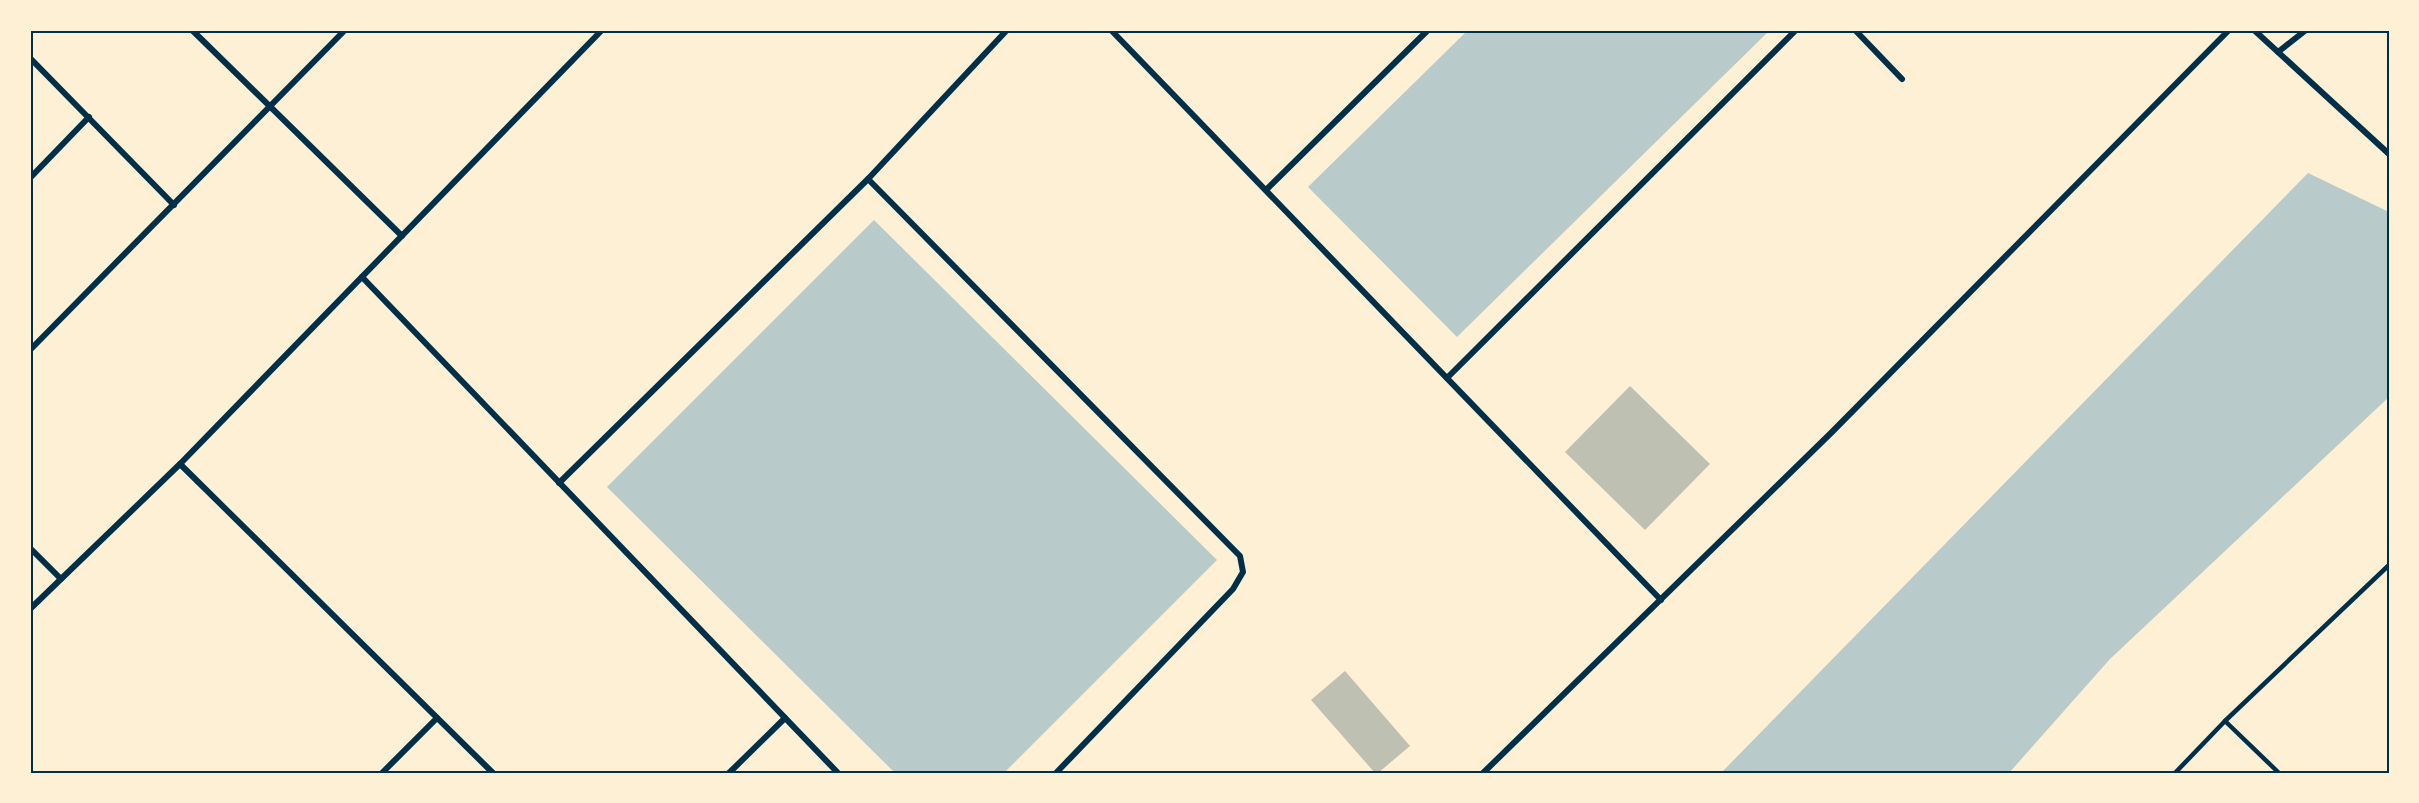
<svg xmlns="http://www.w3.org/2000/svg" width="2419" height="803" font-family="'Space Grotesk',sans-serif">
<rect width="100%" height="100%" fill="#fdf0d5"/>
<g fill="#b9caca">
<polygon points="1468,30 1770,30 1457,337 1308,187"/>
<polygon points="2308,173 2389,212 2389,397 2110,659 2009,773 1721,773"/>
<polygon points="874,220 1217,560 1004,773 895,773 607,487"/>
</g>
<g fill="#bec0b2">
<polygon points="1630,386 1710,464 1645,530 1565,452"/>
<polygon points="1345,671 1410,746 1378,773 1375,773 1311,700"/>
</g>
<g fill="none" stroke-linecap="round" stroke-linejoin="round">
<g stroke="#003049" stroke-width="4.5">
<polyline points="2175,773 2225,721"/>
<polyline points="2279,773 2225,721 2389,565"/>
</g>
<g stroke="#003049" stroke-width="6">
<polyline points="192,30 402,236"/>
<polyline points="1111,30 1661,600"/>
<polyline points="1855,30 1902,79"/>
<polyline points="2254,30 2389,154"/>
<polyline points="2278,52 2306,30"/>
<polyline points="30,58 174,205"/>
<polyline points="30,178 89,117"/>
<polyline points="868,179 1007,30"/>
<polyline points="1266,190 1428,30"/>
<polyline points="362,277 838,773"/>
<polyline points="30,350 345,30"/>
<polyline points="1447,378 1796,30"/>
<polyline points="180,464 493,773"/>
<polyline points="559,483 868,179 1240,556 1243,572 1233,589 1056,773"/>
<polyline points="30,548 61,579"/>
<polyline points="30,609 180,464 602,30"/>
<polyline points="382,773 437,718"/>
<polyline points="729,773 785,718"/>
<polyline points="1483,773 1832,432 2229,30"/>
</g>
</g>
<rect width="2419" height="803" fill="none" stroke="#fdf0d5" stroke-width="63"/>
<rect x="32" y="32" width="2356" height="740" fill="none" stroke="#003049" stroke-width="2"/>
</svg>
